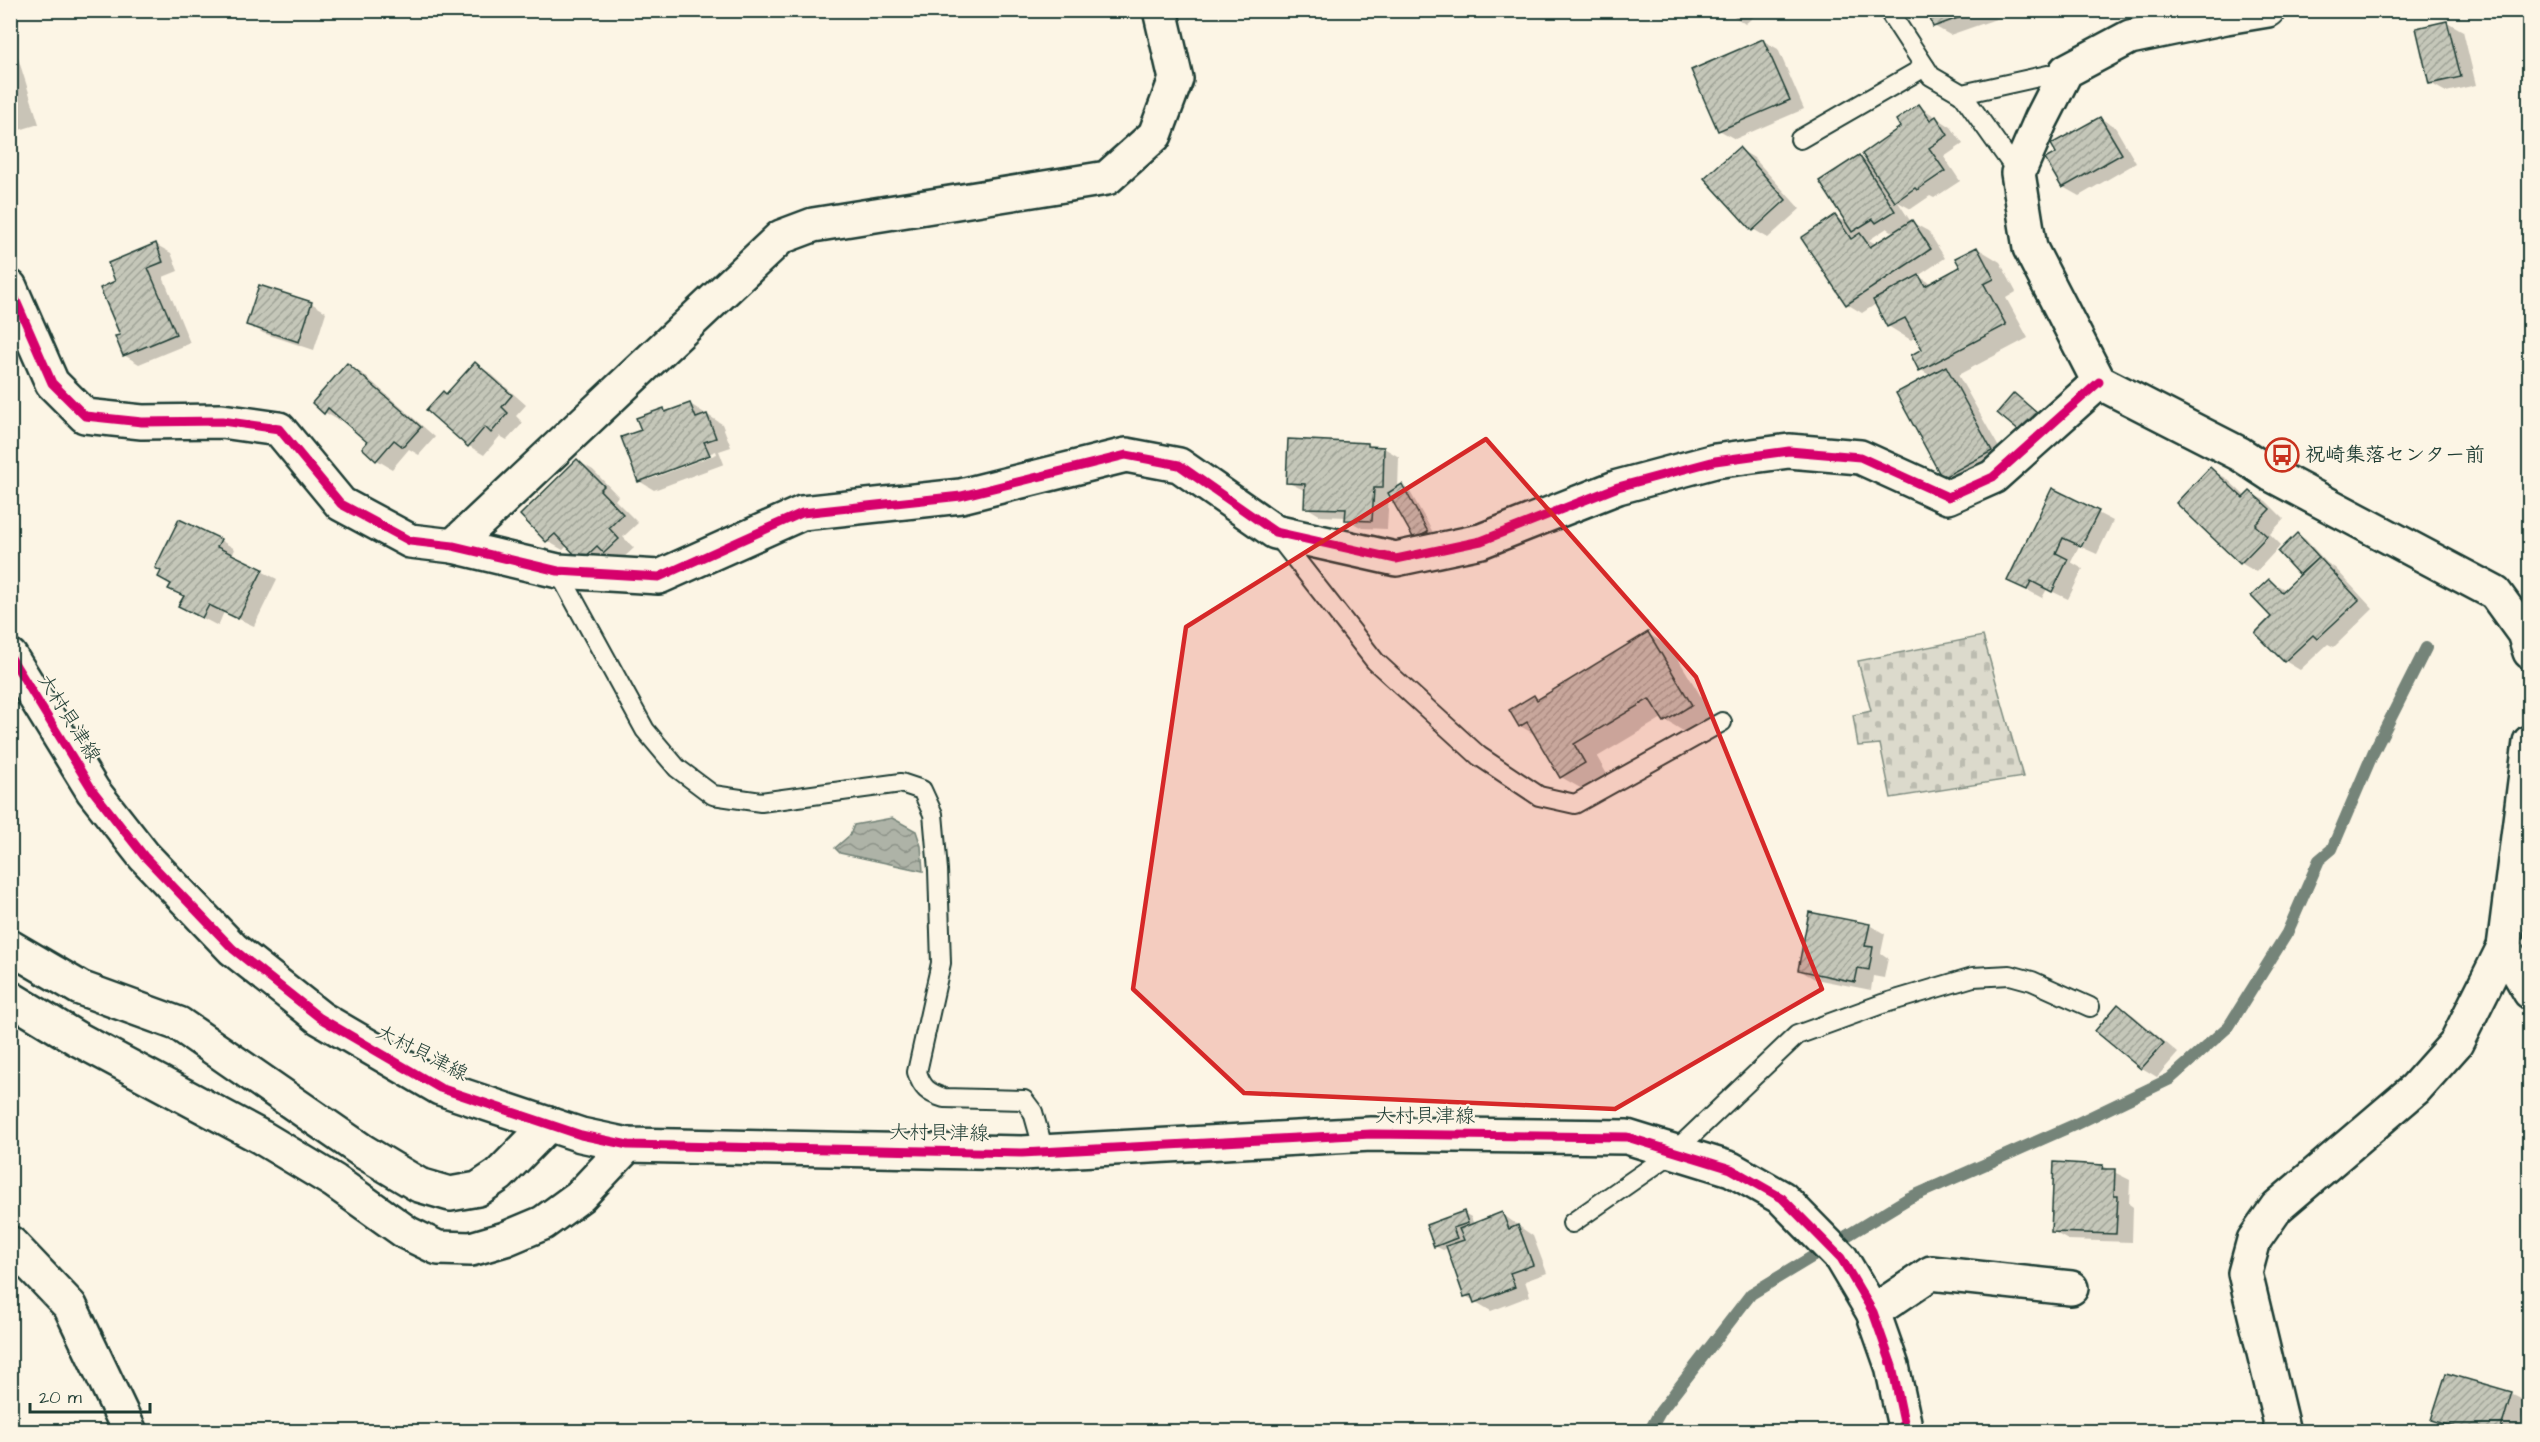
<svg xmlns="http://www.w3.org/2000/svg" width="2540" height="1442" font-family="'Architects Daughter','Klee One',sans-serif">
<defs>
<pattern id="cemetery-stones" width="16" height="16" patternUnits="userSpaceOnUse" patternTransform="scale(1.5)"><rect width="16" height="16" fill="#dcdacc"/><path d="M2 7V4a2 2 0 0 1 4 0v3zM10 15v-3a2 2 0 0 1 4 0v3z" fill="#bcbcb0"/></pattern>
<pattern id="water-waves" width="16" height="10" patternUnits="userSpaceOnUse" patternTransform="scale(1.5)"><rect width="16" height="10" fill="#aeb3a7"/><path d="M0 5q4-4 8 0t8 0" fill="none" stroke="#8d9389"/></pattern>
<pattern id="building-hatch" width="6" height="6" patternUnits="userSpaceOnUse" patternTransform="scale(1.5)"><rect width="6" height="6" fill="#c5c7b9"/><path d="M-1 1l2-2M0 6l6-6M5 7l2-2" fill="none" stroke="#9fa397"/></pattern>
</defs>
<rect width="100%" height="100%" fill="#fcf5e5"/>
<filter id="ink" filterUnits="userSpaceOnUse"><feTurbulence type="fractalNoise" baseFrequency=".0167" numOctaves="2"/><feDisplacementMap in="SourceGraphic" scale="12" xChannelSelector="R" yChannelSelector="G"/><feConvolveMatrix kernelMatrix="1 2 1 2 8 2 1 2 1" color-interpolation-filters="sRGB"/></filter>
<g filter="url(#ink)">
<polygon fill="url(#cemetery-stones)" stroke="#7e8c80" stroke-width="1.5" points="1983,636 2023,777 1891,798 1880,744 1858,746 1853,715 1871,711 1858,661"/>
<polygon fill="url(#water-waves)" stroke="#758479" stroke-width="1.5" points="892,818 916,831 921,846 923,871 840,853 835,848 850,835 854,825"/>
<g fill="#0003" fill-rule="evenodd">
<polygon points="1726,10 1762,10 1745,24"/>
<polygon points="1929,10 2016,10 2016,12 1950,35 1934,26"/>
<polygon points="2447,22 2463,31 2476,85 2446,92 2430,83"/>
<polygon points="10,33 39,124 16,131 10,128"/>
<polygon points="1762,40 1778,49 1804,109 1735,139 1719,130"/>
<path d="M1919 106 1951 127 1963 144 1944 157 1960 181 1934 198 1930 196 1911 209 1898 202 1911 222 1928 231 1945 258 1918 276 1932 284 1962 268 1977 248 2000 262 2016 292 2006 298 2028 338 1958 375 2006 460 1958 486 1943 477 1931 376 1921 370 1924 350 1917 336 1911 340 1888 326 1876 304 1862 313 1847 304 1836 217 1850 225 1859 157 1871 164ZM1887 228 1895 233 1876 244 1869 240Z"/>
<polygon points="2100,118 2115,127 2136,163 2079,196 2063,187 2058,153"/>
<polygon points="1739,149 1754,158 1800,209 1768,238 1753,229"/>
<polygon points="155,244 171,253 178,271 163,277 190,343 139,364 124,355 117,282"/>
<polygon points="311,303 326,312 314,350 263,333 248,324"/>
<polygon points="475,364 490,373 526,405 516,416 523,423 507,440 500,436 484,455 469,446"/>
<polygon points="347,365 363,374 435,437 419,455 409,449 392,469 377,460 364,448 369,441 342,418 340,421 324,412"/>
<polygon points="2014,395 2043,418 2029,435"/>
<path d="M690 404 722 424 731 447 719 451 724 464 654 490 639 481 642 430 664 410 668 412ZM716 451 717 454 648 480V477Z"/>
<polygon points="1367,444 1374,448 1384,448 1399,457 1398,489 1402,486 1409,490 1435,536 1415,538 1389,492 1387,529 1362,528 1346,519 1347,517 1321,516 1306,507 1306,491 1287,482"/>
<polygon points="578,461 593,470 618,496 615,500 638,523 623,537 634,548 620,561 611,556 598,569 568,545 563,550 547,541"/>
<polygon points="2210,469 2226,478 2246,497 2250,493 2266,501 2284,519 2270,534 2281,545 2256,572 2241,563"/>
<polygon points="2053,490 2113,521 2097,554 2079,546 2071,562 2083,569 2068,599 2047,589 2042,598 2009,580"/>
<polygon points="2297,535 2305,539 2327,563 2335,568 2373,609 2334,647 2328,644 2300,670 2285,661 2273,617 2270,581 2286,590 2302,575 2280,552"/>
<polygon points="220,540 235,549 232,556 277,579 254,626 224,612 218,626 180,606"/>
<polygon points="1648,634 1671,647 1714,718 1688,734 1662,718 1597,757 1608,776 1584,790 1561,777 1536,735 1520,726 1511,710 1534,697 1540,700"/>
<polygon points="1869,925 1885,934 1881,953 1888,958 1884,978 1873,976 1871,990 1815,979 1799,970"/>
<polygon points="2118,1006 2133,1015 2178,1053 2157,1077 2142,1068 2097,1030"/>
<polygon points="2102,1166 2130,1180 2129,1204 2133,1207 2132,1242 2068,1240 2052,1231"/>
<polygon points="1464,1213 1471,1217 1474,1225 1502,1214 1533,1236 1547,1273 1525,1281 1530,1296 1491,1311 1466,1296 1448,1248 1443,1250 1435,1246"/>
<polygon points="2511,1394 2527,1402 2518,1432 2459,1432 2433,1420"/>
</g>
<g fill="none" stroke-linecap="round" stroke-linejoin="round">
<polyline stroke="#758479" stroke-width="12" points="1649,1432 1660,1412 1751,1294 1909,1198 2074,1125 2170,1079 2229,1026 2287,933 2319,860 2332,849 2373,753 2426,648"/>
</g>
<g fill="url(#building-hatch)" stroke="#1f3d34" stroke-width="1.5">
<polygon points="1927,10 1980,10 1933,27"/>
<polygon points="2447,21 2461,77 2429,84 2416,28"/>
<polygon points="1763,39 1790,100 1718,131 1691,70"/>
<polygon points="1919,104 1930,120 1936,116 1948,135 1929,148 1945,171 1917,190 1915,188 1895,202 1862,154 1900,127 1896,120"/>
<polygon points="2100,117 2122,154 2062,188 2045,159 2056,153 2051,144"/>
<polygon points="1739,147 1786,200 1752,231 1704,178"/>
<polygon points="1859,155 1895,211 1876,223 1873,219 1852,232 1819,181"/>
<polygon points="1835,215 1851,239 1860,233 1870,247 1912,220 1931,249 1846,305 1801,238"/>
<polygon points="156,243 163,262 148,268 176,334 123,356 115,336 120,335 100,288 115,281 108,263"/>
<polygon points="1977,247 1994,279 1984,284 2006,325 1919,371 1911,355 1922,349 1905,318 1887,327 1873,300 1919,275 1925,286 1960,267 1955,258"/>
<polygon points="259,285 312,302 299,342 246,325"/>
<polygon points="475,362 512,395 502,407 508,413 491,433 485,427 468,447 426,410 443,391 446,394"/>
<polygon points="347,363 421,427 403,447 394,440 376,461 362,448 367,442 328,408 324,414 312,403"/>
<polygon points="1946,366 1992,451 1942,478 1896,393"/>
<polygon points="2014,393 2037,413 2020,432 1997,413"/>
<polygon points="690,403 696,418 707,414 716,438 704,442 710,455 638,482 621,437 641,430 636,418 664,408 665,412"/>
<polygon points="1288,439 1368,443 1368,446 1384,447 1383,488 1374,488 1372,521 1345,520 1346,509 1304,508 1305,484 1286,483"/>
<polygon points="577,459 604,486 600,490 623,514 609,528 619,539 604,553 597,546 581,561 555,534 546,542 520,515"/>
<polygon points="2210,467 2243,498 2250,491 2270,509 2255,525 2267,536 2240,564 2176,503"/>
<polygon points="1402,484 1428,532 1414,539 1388,493"/>
<polygon points="2052,488 2099,511 2081,546 2063,538 2056,553 2068,559 2052,592 2031,581 2027,590 2007,581"/>
<polygon points="179,519 221,539 217,547 263,569 238,619 209,605 202,618 178,606 184,596 168,589 171,584 158,577 161,571 155,568"/>
<polygon points="2297,533 2319,557 2299,575 2278,552"/>
<polygon points="2319,557 2359,600 2317,639 2313,635 2284,662 2255,633 2271,617 2251,596 2269,579 2282,592"/>
<polygon points="1648,632 1692,705 1664,722 1649,699 1574,744 1585,763 1560,778 1527,722 1519,727 1509,710 1534,695 1537,700"/>
<polygon points="1809,912 1870,924 1865,946 1873,947 1869,970 1858,968 1855,982 1798,970"/>
<polygon points="2118,1004 2164,1043 2141,1069 2095,1031"/>
<polygon points="2054,1162 2103,1165 2102,1169 2115,1169 2114,1196 2118,1196 2116,1234 2051,1232"/>
<polygon points="1464,1211 1468,1223 1453,1228 1457,1238 1434,1247 1426,1225"/>
<polygon points="1502,1212 1509,1229 1518,1225 1533,1265 1510,1273 1515,1287 1474,1303 1471,1295 1464,1297 1446,1246 1464,1240 1459,1229"/>
<polygon points="2446,1373 2512,1392 2500,1432 2470,1432 2431,1420"/>
</g>
<g fill="none" stroke-linecap="round" stroke-linejoin="round">
<defs>
<g id="service">
<polyline points="1888,10 1931,76 1962,94 2066,71"/>
<polyline points="1962,94 2018,173"/>
<polyline points="1800,139 1925,67"/>
<polyline points="1276,534 1375,661 1479,756 1539,796 1575,804 1722,722"/>
<path d="M558 571 645 730 677 768 713 795 761 802 901 783 922 790 933 814 938 870 941 963 917 1072C922 1088 928 1093 944 1098L1024 1100 1033 1112 1044 1151"/>
<polyline points="1572,1223 1675,1151 1797,1035 1882,1004 1973,977 2010,975 2032,981 2090,1007"/>
</g>
<g id="minor">
<polyline points="2268,10 2226,17 2130,37 2066,71 2041,120 2018,173 2030,248 2099,382 2240,454 2272,475 2495,593 2524,633 2530,652"/>
<polyline points="10,287 52,383 85,416 142,422 222,421 279,429 341,504 410,541 453,546 558,571 659,577 802,513 961,496 1126,455 1179,465 1275,532 1396,559 1481,541 1618,487 1715,461 1789,451 1860,457 1948,497 1993,477 2099,382"/>
<polyline points="453,546 781,237 813,225 1107,178 1155,135 1176,79 1160,10"/>
<polyline points="10,947 80,988 179,1024 364,1152 419,1185 450,1194 478,1189 499,1175 549,1124"/>
<polyline points="2504,947 2530,992"/>
<polyline points="10,998 76,1038 261,1137 334,1181 407,1233 438,1248 471,1249 505,1239 543,1223 580,1196 628,1145"/>
<polyline points="10,1243 70,1306 130,1432"/>
<polyline points="1873,1312 1931,1273 2071,1288"/>
<polyline points="2283,1432 2245,1273 2254,1240 2277,1207 2415,1089 2456,1043 2504,947 2530,742"/>
</g>
<polyline id="primary" points="10,656 93,791 144,856 233,949 320,1018 440,1088 581,1135 628,1145 1022,1153 1371,1134 1627,1137 1731,1169 1782,1198 1841,1258 1873,1312 1892,1366 1904,1422 1903,1432"/>
</defs>
<use href="#service" stroke="#1f3d34" stroke-width="22"/>
<use href="#minor" stroke="#1f3d34" stroke-width="38"/>
<use href="#primary" stroke="#1f3d34" stroke-width="38"/>
<use href="#service" stroke="#fcf5e5" stroke-width="18"/>
<use href="#minor" stroke="#fcf5e5" stroke-width="33"/>
<use href="#primary" stroke="#fcf5e5" stroke-width="33"/>
<defs>
<g id="cycleway">
<polyline points="10,287 52,383 85,416 142,422 222,421 279,429 341,504 410,541 453,546 558,571 659,577 802,513 961,496 1126,455 1179,465 1275,532 1396,559 1481,541 1618,487 1715,461 1789,451 1860,457 1948,497 1993,477 2099,382"/>
<polyline points="10,656 93,791 144,856 233,949 320,1018 440,1088 581,1135 628,1145 1022,1153 1371,1134 1627,1137 1731,1169 1782,1198 1841,1258 1873,1312 1892,1366 1904,1422 1903,1432"/>
</g>
</defs>
<use href="#cycleway" stroke="#fcf5e5" stroke-width="13"/>
<use href="#cycleway" stroke="#d6006c" stroke-width="9"/>
</g>
</g>
<path fill="#d62828" fill-opacity="0.2" stroke="#d62828" stroke-width="4.5" stroke-linejoin="round" d="M1486 439 1696 677 1822 989 1615 1109 1244 1093 1133 989 1186 627Z"/>
<defs>
<symbol id="bus-ring" viewBox="-11 -11 22 22"><circle r="9.5" fill="#fcf5e5" stroke="#c8321e" stroke-width="1.5"/><path d="M-5-6H5V4H4V6H2V4H-2V6H-4V4H-5ZM-3.5-4V0h7V-4ZM-3.5 1.2v1.5H-2V1.2ZM2 1.2v1.5H3.5V1.2Z" fill="#c8321e"/></symbol>
</defs>
<g fill-rule="evenodd">
<use href="#bus-ring" x="2263" y="436" width="38" height="38"/>
</g>
<g text-anchor="middle" dominant-baseline="central" stroke-width="4.5" stroke-linejoin="round" paint-order="stroke">
<g font-size="20" font-weight="bold" fill="#1f3d34" stroke="#fcf5e5" text-anchor="start">
<text x="2305" y="455">祝崎集落センター前</text>
</g>
<g font-size="20" fill="#1f3d34" stroke="#fcf5e5">
<text transform="translate(69 718) rotate(58)">大村貝津線</text>
<text transform="translate(422 1053) rotate(27)">大村貝津線</text>
<text x="1425" y="1116">大村貝津線</text>
<text transform="translate(939 1133) rotate(1)">大村貝津線</text>
</g>
</g>
<rect width="2540" height="1442" fill="none" stroke="#fcf5e5" stroke-width="36"/>
<rect x="18" y="18" width="2504" height="1406" fill="none" stroke="#1f3d34" stroke-width="2" filter="url(#ink)"/>
<path d="M30 1403v9h120v-9" fill="none" stroke="#1f3d34" stroke-width="3"/>
<text x="39" y="1403" font-size="18" fill="#1f3d34" stroke="#fcf5e5" stroke-width="4.5" paint-order="stroke">20 m</text>
</svg>
